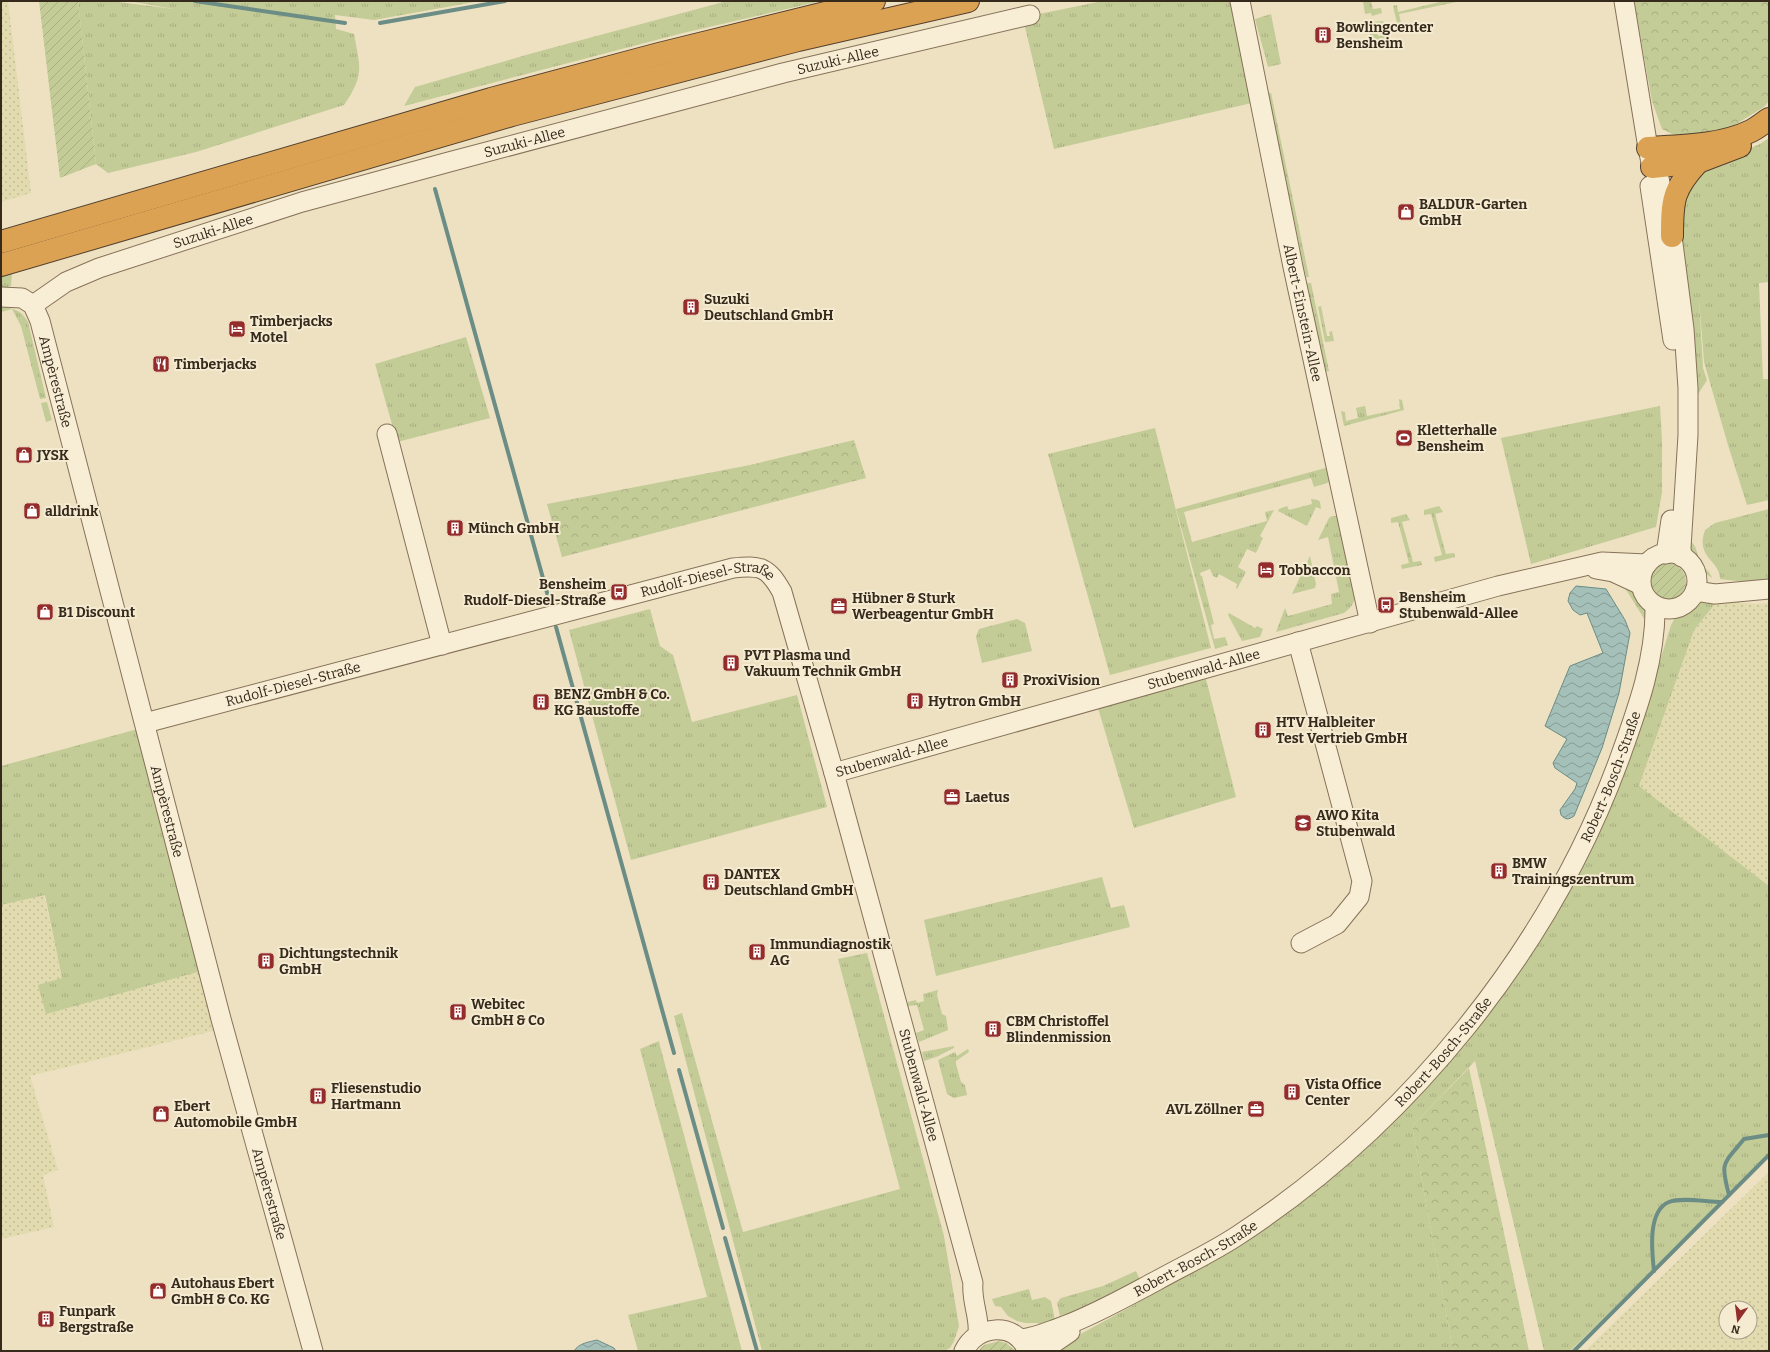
<svg xmlns="http://www.w3.org/2000/svg" width="1770" height="1352" font-family="Bitter,serif">
<defs>
<pattern id="farmland-dots" width="8" height="8" patternUnits="userSpaceOnUse"><rect width="8" height="8" fill="#e2dbaf"/><path d="M2 2h.1M6 6h.1" fill="none" stroke="#c2bc96" stroke-width="1.8" stroke-linecap="round"/></pattern>
<pattern id="grass-tufts" width="24" height="20" patternUnits="userSpaceOnUse"><rect width="24" height="20" fill="#c3cb96"/><path d="M3 7l-1-3M5 7V3M7 7l1-3M15 17l-1-3M17 17v-4M19 17l1-3" fill="none" stroke="#a8ae81"/></pattern>
<pattern id="forest-crowns" width="20" height="18" patternUnits="userSpaceOnUse"><rect width="20" height="18" fill="#c3cb96"/><path d="M2 6a3 3 0 1 1 6 0M12 15a3 3 0 1 1 6 0" fill="none" stroke="#a8ae81"/></pattern>
<pattern id="garden-furrows" width="10" height="10" patternUnits="userSpaceOnUse"><rect width="10" height="10" fill="#c3cb96"/><path d="M-1 1l2-2M0 10L10 0M9 11l2-2" fill="none" stroke="#a8ae81"/></pattern>
<pattern id="water-waves" width="16" height="10" patternUnits="userSpaceOnUse"><rect width="16" height="10" fill="#a4c0b8"/><path d="M0 5q4-4 8 0t8 0" fill="none" stroke="#869c95"/></pattern>
</defs>
<rect width="100%" height="100%" fill="#ede1c2"/>
<g fill="url(#farmland-dots)" fill-rule="evenodd">
<polygon points="1,1 8,1 31,193 1,202"/>
<polygon points="1718,600 1755,604 1769,603 1769,886 1639,787 1694,630"/>
<polygon points="44,895 62,978 201,971 217,1030 30,1076 58,1170 43,1175 54,1227 1,1239 1,905"/>
<path d="M1769 1172V1351H1585ZM1726 1308H1750V1332H1726Z"/>
</g>
<g fill="url(#grass-tufts)">
<path d="M78 1H111L174 9 128 1H480L374 20 335 15 336 29 354 34C360 68 365 74 344 105L196 152 108 173 96 164Z"/>
<polygon points="727,1 821,1 683,33 404,106 415,87 533,53"/>
<polygon points="1103,1 1233,1 1256,102 1054,149 1024,23 1037,21 1039,14"/>
<polygon points="1363,1 1371,1 1373,9 1381,8 1382,13 1372,16 1371,13 1365,14"/>
<polygon points="1444,1 1461,1 1399,14 1401,23 1397,23 1393,6 1397,5 1398,12"/>
<path d="M1271 14 1281 64 1268 67C1264 50 1259 36 1255 19Z"/>
<polygon points="1383,21 1385,26 1376,27 1378,36 1387,35 1388,42 1372,45 1368,25 1373,24 1373,22"/>
<polygon points="1268,93 1271,93 1309,277 1306,277"/>
<polygon points="1769,138 1769,282 1759,283 1763,379 1769,379 1769,500 1747,505 1728,445 1704,362 1699,298 1703,368 1707,380 1695,399 1680,249 1683,192 1701,170 1760,144"/>
<polygon points="12,273 11,286 1,289 1,275"/>
<polygon points="1307,283 1311,283 1329,371 1325,372"/>
<path d="M3 306C16 310 21 310 28 322L46 398 40 399 21 326 12 309 1 312V307Z"/>
<polygon points="1321,306 1327,336 1330,336 1329,332 1332,331 1334,341 1325,342 1318,307"/>
<polygon points="466,337 490,418 397,442 375,364"/>
<polygon points="1399,399 1402,400 1404,410 1344,426 1341,411 1345,412 1346,421 1358,418 1356,408 1365,406 1367,416 1400,409"/>
<polygon points="47,402 52,420 46,422 41,403"/>
<polygon points="1660,406 1662,441 1662,492 1656,527 1531,564 1501,438"/>
<polygon points="1155,428 1211,648 1110,675 1048,454"/>
<polygon points="1329,467 1333,481 1314,487 1311,478 1184,512 1192,542 1267,521 1265,512 1274,510 1260,536 1263,538 1256,553 1247,549 1238,567 1246,572 1237,589 1236,588 1237,584 1219,574 1217,578 1213,576 1210,569 1200,573 1201,576 1202,576 1214,624 1211,625 1214,639 1225,637 1228,645 1215,649 1176,509"/>
<polygon points="1311,499 1318,500 1320,502 1321,509 1316,507 1307,526 1278,511 1279,509 1287,506 1289,510 1312,504"/>
<polygon points="1439,506 1443,512 1435,514 1446,554 1454,553 1455,557 1435,562 1434,557 1442,555 1431,514 1424,515 1424,510"/>
<path d="M1769 509V580L1753 583 1720 579C1720 560 1695 558 1705 530L1715 523Z"/>
<polygon points="1406,514 1410,520 1402,522 1413,562 1421,561 1422,565 1402,569 1401,565 1409,563 1398,522 1391,523 1391,518"/>
<path d="M1332 516H1340L1356 595C1354 603 1351 608 1344 613L1276 632 1285 608 1288 616 1332 604 1331 594 1339 592 1328 537 1318 540 1329 518Z"/>
<path d="M1690 541C1697 545 1697 555 1700 562 1704 568 1710 571 1712 578L1699 569 1689 555Z"/>
<polygon points="1310,556 1316,584 1315,588 1292,594"/>
<polygon points="1623,585 1633,590 1647,614 1648,622 1645,620"/>
<polygon points="1705,599 1718,600 1694,630 1639,786 1769,886 1769,1155 1570,1351 1544,1351 1475,1061 1412,1126 1453,1351 1054,1351 1053,1349 1134,1305 1225,1251 1415,1098 1463,1047 1495,1002 1569,889 1621,781 1635,742 1671,625 1675,618"/>
<polygon points="650,609 660,646 673,655 692,722 797,695 827,807 631,860 569,630"/>
<polygon points="1229,613 1255,628 1257,626 1263,629 1260,637 1242,641 1228,615"/>
<polygon points="1017,619 1025,623 1032,651 982,663 976,637 979,629"/>
<polygon points="1206,679 1236,797 1134,828 1098,708"/>
<polygon points="138,729 201,971 46,1014 38,985 62,978 45,895 1,905 1,766"/>
<polygon points="1102,877 1111,908 1124,905 1130,927 936,976 924,920"/>
<polygon points="867,953 944,1236 959,1326 954,1341 950,1348 944,1351 762,1351 674,1016 682,1013 743,1232 900,1189 838,959"/>
<polygon points="938,990 937,995 942,1014 946,1016 948,1030 919,1042 916,1033 924,1030 917,1005 908,1006 908,1002 916,1000 917,1003 924,1001 923,994"/>
<polygon points="659,1041 659,1042 742,1351 638,1351 628,1315 707,1297 640,1049"/>
<polygon points="954,1046 954,1048 940,1055 939,1056 924,1061 922,1052"/>
<polygon points="968,1049 969,1052 956,1061 956,1064 961,1082 965,1085 967,1095 954,1098 947,1094 938,1060 955,1052 957,1056"/>
<polygon points="1136,1271 1141,1282 1061,1321 1057,1303 1061,1298 1103,1286"/>
<polygon points="1029,1289 1032,1300 1045,1297 1051,1301 1055,1320 1042,1330 1038,1323 1025,1323 1017,1321 1008,1316 1001,1307 995,1306 992,1299"/>
</g>
<g fill="url(#forest-crowns)">
<polygon points="1634,1 1769,1 1769,101 1764,107 1723,132 1676,136 1662,129 1652,101"/>
<polygon points="854,440 866,478 562,557 547,504 750,465"/>
<polygon points="1469,1068 1529,1351 1453,1351 1412,1126"/>
</g>
<g fill="url(#garden-furrows)">
<polygon points="39,1 78,1 96,164 60,178"/>
<circle cx="1667" cy="582" r="19"/>
<polygon points="999,1341 1006,1343 1016,1351 978,1351 984,1345"/>
</g>
<g fill="url(#water-waves)" stroke="#6b8d86">
<path d="M1576 586 1606 589 1625 620 1630 633 1619 693 1602 748 1574 816C1568 820 1566 820 1561 815L1560 810 1575 789 1577 783 1555 768 1553 763 1567 739 1545 726 1570 666 1603 653 1587 613 1580 615 1573 610 1568 601 1570 593Z"/>
<path d="M597 1340 614 1348 616 1351H574C579 1343 589 1342 597 1340Z"/>
</g>
<g fill="none" stroke-linecap="round" stroke-linejoin="round">
<g stroke="#6b8d86" stroke-width="4">
<polyline points="195,1 345,23"/>
<polyline points="380,23 505,1"/>
<polyline points="435,189 551,607"/>
<polyline points="556,627 674,1053"/>
<polyline points="679,1070 723,1228"/>
<path d="M1729 1195C1720 1161 1723 1165 1744 1139L1769 1135"/>
<polyline points="725,1238 757,1351"/>
<path d="M1654 1271C1652 1252 1647 1211 1669 1202 1682 1197 1707 1202 1722 1202"/>
<polyline points="1574,1351 1769,1155"/>
</g>
<defs>
<g id="minor">
<path id="s1" d="M1240 1 1293 267 1370 623"/>
<polyline points="1624,1 1648,148 1652,167 1659,178 1672,236 1684,329 1688,388 1688,435 1681,548 1682,557"/>
<polyline points="1650,186 1673,340"/>
<path id="s2" d="M1 297 22 298 33 305 40 321 221 1019 313 1351"/>
<path id="s3" d="M33 305 66 282 99 268 302 202 449 162 783 73 1030 15"/>
<polyline points="387,434 442,645"/>
<circle cx="1669" cy="581" r="28"/>
<polyline points="1666,554 1671,520"/>
<polyline points="1596,569 1613,572 1641,585"/>
<polyline points="1695,591 1715,594 1769,589"/>
<polyline points="1298,642 1362,881 1359,897 1337,924 1301,943"/>
<path id="s4" d="M145 723 733 568C761 565 768 567 782 592L834 773 973 1283C971 1301 980 1317 978 1334"/>
<path id="s5" d="M834 773 1498 586 1602 562 1647 564"/>
<path id="s6" d="M1020 1339C1036 1338 1049 1331 1064 1326 1096 1314 1126 1297 1156 1281 1183 1266 1211 1253 1237 1236 1407 1125 1549 951 1619 760 1637 710 1656 659 1655 606"/>
<path d="M964 1351C976 1325 1015 1321 1027 1350"/>
<polyline points="1042,1351 1070,1332"/>
</g>
<g id="highway">
<path d="M1648 148C1682 146 1720 146 1751 131 1757 128 1763 123 1769 119"/>
<polyline points="1652,167 1698,162 1740,146"/>
<path d="M1672 236C1672 200 1673 189 1698 162"/>
<polyline points="1,242 491,99 659,54 874,1"/>
<polyline points="1,265 512,115 798,40 968,1"/>
</g>
</defs>
<use href="#minor" stroke="#867259" stroke-width="21"/>
<use href="#highway" stroke="#54402e" stroke-width="24"/>
<use href="#minor" stroke="#f8eed5" stroke-width="19"/>
<use href="#highway" stroke="#dba254" stroke-width="22"/>
</g>
<defs>
<symbol id="building-square" viewBox="-11 -11 22 22"><rect x="-9" y="-9" width="18" height="18" rx="4" fill="#942c2b" stroke="#f5ebd1"/><path d="M-4-6H4V6H1V3H-1V6H-4ZM-2.5-4.3h1.7v1.8h-1.7ZM.8-4.3h1.7v1.8H.8ZM-2.5-1h1.7V.8h-1.7ZM.8-1h1.7V.8H.8Z" fill="#fff"/></symbol>
<symbol id="shop-square" viewBox="-11 -11 22 22"><rect x="-9" y="-9" width="18" height="18" rx="4" fill="#942c2b" stroke="#f5ebd1"/><path d="M-5-2.5h2.3a2.7 3.5 0 0 1 5.4 0H5L5.5 6h-11ZM-1.5-2.5h3a1.5 2.3 0 0 0-3 0Z" fill="#fff"/></symbol>
<symbol id="hotel-square" viewBox="-11 -11 22 22"><rect x="-9" y="-9" width="18" height="18" rx="4" fill="#942c2b" stroke="#f5ebd1"/><path d="M-6-4.5h1.5V1H6V5H4.5V3h-9V5H-6ZM-4 0a1.8 1.8 0 1 1 3.6 0ZM.5 0V-2.5h3Q6-2.5 6 0Z" fill="#fff"/></symbol>
<symbol id="restaurant-square" viewBox="-11 -11 22 22"><rect x="-9" y="-9" width="18" height="18" rx="4" fill="#942c2b" stroke="#f5ebd1"/><path d="M-5-6h1v4h1v-4h1v4h1v-4h1v5L-1.5 .5V6h-2V.5L-5-1ZM5-6V6H3V1.5H1.5Q1.5-4 5-6Z" fill="#fff"/></symbol>
<symbol id="stadium-square" viewBox="-11 -11 22 22"><rect x="-9" y="-9" width="18" height="18" rx="4" fill="#942c2b" stroke="#f5ebd1"/><path d="M0-5a6.5 5 0 1 0 0 10a6.5 5 0 1 0 0-10ZM-3.5-1.8h7v3.6h-7Z" fill="#fff"/></symbol>
<symbol id="bus-square" viewBox="-11 -11 22 22"><rect x="-9" y="-9" width="18" height="18" rx="4" fill="#942c2b" stroke="#f5ebd1"/><path d="M-5-6H5V4H4V6H2V4H-2V6H-4V4H-5ZM-3.5-4V0h7V-4ZM-3.5 1.2v1.5H-2V1.2ZM2 1.2v1.5H3.5V1.2Z" fill="#fff"/></symbol>
<symbol id="office-square" viewBox="-11 -11 22 22"><rect x="-9" y="-9" width="18" height="18" rx="4" fill="#942c2b" stroke="#f5ebd1"/><path d="M-6-3h4V-5.5h4V-3h4V5H-6ZM-1-4.5V-3h2v-1.5ZM-6 0V1H6V0Z" fill="#fff"/></symbol>
<symbol id="school-square" viewBox="-11 -11 22 22"><rect x="-9" y="-9" width="18" height="18" rx="4" fill="#942c2b" stroke="#f5ebd1"/><path d="M0-5L7-2L0 1L-7-2ZM-4 1L0 2.5L4 1V4Q0 6-4 4Z" fill="#fff"/></symbol>
</defs>
<g fill-rule="evenodd">
<use href="#building-square" x="1313" y="25" width="20" height="20"/>
<use href="#shop-square" x="1396" y="202" width="20" height="20"/>
<use href="#building-square" x="681" y="297" width="20" height="20"/>
<use href="#hotel-square" x="227" y="319" width="20" height="20"/>
<use href="#restaurant-square" x="151" y="354" width="20" height="20"/>
<use href="#stadium-square" x="1394" y="428" width="20" height="20"/>
<use href="#shop-square" x="14" y="445" width="20" height="20"/>
<use href="#shop-square" x="22" y="501" width="20" height="20"/>
<use href="#building-square" x="445" y="518" width="20" height="20"/>
<use href="#hotel-square" x="1256" y="560" width="20" height="20"/>
<use href="#bus-square" x="609" y="582" width="20" height="20"/>
<use href="#bus-square" x="1376" y="595" width="20" height="20"/>
<use href="#office-square" x="829" y="596" width="20" height="20"/>
<use href="#shop-square" x="35" y="602" width="20" height="20"/>
<use href="#building-square" x="721" y="653" width="20" height="20"/>
<use href="#building-square" x="1000" y="670" width="20" height="20"/>
<use href="#building-square" x="905" y="691" width="20" height="20"/>
<use href="#building-square" x="531" y="692" width="20" height="20"/>
<use href="#building-square" x="1253" y="720" width="20" height="20"/>
<use href="#office-square" x="942" y="787" width="20" height="20"/>
<use href="#school-square" x="1293" y="813" width="20" height="20"/>
<use href="#building-square" x="1489" y="861" width="20" height="20"/>
<use href="#building-square" x="701" y="872" width="20" height="20"/>
<use href="#building-square" x="747" y="942" width="20" height="20"/>
<use href="#building-square" x="256" y="951" width="20" height="20"/>
<use href="#building-square" x="448" y="1002" width="20" height="20"/>
<use href="#building-square" x="983" y="1019" width="20" height="20"/>
<use href="#building-square" x="1282" y="1082" width="20" height="20"/>
<use href="#building-square" x="308" y="1086" width="20" height="20"/>
<use href="#office-square" x="1246" y="1099" width="20" height="20"/>
<use href="#shop-square" x="151" y="1104" width="20" height="20"/>
<use href="#shop-square" x="148" y="1281" width="20" height="20"/>
<use href="#building-square" x="36" y="1309" width="20" height="20"/>
</g>
<g text-anchor="middle" dominant-baseline="central" stroke-width="4" stroke-linejoin="round" paint-order="stroke">
<g font-size="14" font-weight="bold" fill="#362a1d" stroke="#f5ebd1" text-anchor="start">
<text x="1336" y="27">Bowlingcenter<tspan x="1336" dy="16">Bensheim</tspan></text>
<text x="1419" y="204">BALDUR-Garten<tspan x="1419" dy="16">GmbH</tspan></text>
<text x="704" y="299">Suzuki<tspan x="704" dy="16">Deutschland GmbH</tspan></text>
<text x="250" y="321">Timberjacks<tspan x="250" dy="16">Motel</tspan></text>
<text x="174" y="364">Timberjacks</text>
<text x="1417" y="430">Kletterhalle<tspan x="1417" dy="16">Bensheim</tspan></text>
<text x="37" y="455">JYSK</text>
<text x="45" y="511">alldrink</text>
<text x="468" y="528">Münch GmbH</text>
<text x="1279" y="570">Tobbaccon</text>
<text x="606" y="584" text-anchor="end">Bensheim<tspan x="606" dy="16">Rudolf-Diesel-Straße</tspan></text>
<text x="1399" y="597">Bensheim<tspan x="1399" dy="16">Stubenwald-Allee</tspan></text>
<text x="852" y="598">Hübner &amp; Sturk<tspan x="852" dy="16">Werbeagentur GmbH</tspan></text>
<text x="58" y="612">B1 Discount</text>
<text x="744" y="655">PVT Plasma und<tspan x="744" dy="16">Vakuum Technik GmbH</tspan></text>
<text x="1023" y="680">ProxiVision</text>
<text x="554" y="694">BENZ GmbH &amp; Co.<tspan x="554" dy="16">KG Baustoffe</tspan></text>
<text x="928" y="701">Hytron GmbH</text>
<text x="1276" y="722">HTV Halbleiter<tspan x="1276" dy="16">Test Vertrieb GmbH</tspan></text>
<text x="965" y="797">Laetus</text>
<text x="1316" y="815">AWO Kita<tspan x="1316" dy="16">Stubenwald</tspan></text>
<text x="1512" y="863">BMW<tspan x="1512" dy="16">Trainingszentrum</tspan></text>
<text x="724" y="874">DANTEX<tspan x="724" dy="16">Deutschland GmbH</tspan></text>
<text x="770" y="944">Immundiagnostik<tspan x="770" dy="16">AG</tspan></text>
<text x="279" y="953">Dichtungstechnik<tspan x="279" dy="16">GmbH</tspan></text>
<text x="471" y="1004">Webitec<tspan x="471" dy="16">GmbH &amp; Co</tspan></text>
<text x="1006" y="1021">CBM Christoffel<tspan x="1006" dy="16">Blindenmission</tspan></text>
<text x="1305" y="1084">Vista Office<tspan x="1305" dy="16">Center</tspan></text>
<text x="331" y="1088">Fliesenstudio<tspan x="331" dy="16">Hartmann</tspan></text>
<text x="174" y="1106">Ebert<tspan x="174" dy="16">Automobile GmbH</tspan></text>
<text x="1243" y="1109" text-anchor="end">AVL Zöllner</text>
<text x="171" y="1283">Autohaus Ebert<tspan x="171" dy="16">GmbH &amp; Co. KG</tspan></text>
<text x="59" y="1311">Funpark<tspan x="59" dy="16">Bergstraße</tspan></text>
</g>
<g font-size="14" fill="#362a1d" stroke="#f5ebd1">
<text stroke="none"><textPath href="#s3" startOffset="844">Suzuki-Allee</textPath></text>
<text stroke="none"><textPath href="#s3" startOffset="520">Suzuki-Allee</textPath></text>
<text stroke="none"><textPath href="#s3" startOffset="196">Suzuki-Allee</textPath></text>
<text stroke="none"><textPath href="#s1" startOffset="318">Albert-Einstein-Allee</textPath></text>
<text stroke="none"><textPath href="#s2" startOffset="114">Ampèrestraße</textPath></text>
<text stroke="none"><textPath href="#s4" startOffset="582">Rudolf-Diesel-Straße</textPath></text>
<text stroke="none"><textPath href="#s5" startOffset="384">Stubenwald-Allee</textPath></text>
<text stroke="none"><textPath href="#s4" startOffset="153">Rudolf-Diesel-Straße</textPath></text>
<text stroke="none"><textPath href="#s5" startOffset="60">Stubenwald-Allee</textPath></text>
<text stroke="none"><textPath href="#s6" startOffset="843">Robert-Bosch-Straße</textPath></text>
<text stroke="none"><textPath href="#s2" startOffset="558">Ampèrestraße</textPath></text>
<text stroke="none"><textPath href="#s6" startOffset="519">Robert-Bosch-Straße</textPath></text>
<text stroke="none"><textPath href="#s4" startOffset="1180">Stubenwald-Allee</textPath></text>
<text stroke="none"><textPath href="#s2" startOffset="954">Ampèrestraße</textPath></text>
<text stroke="none"><textPath href="#s6" startOffset="194">Robert-Bosch-Straße</textPath></text>
</g>
</g>
<rect width="1770" height="1352" fill="none" stroke="#362a1d" stroke-width="4"/>
<g transform="translate(1738 1320) rotate(194)"><circle r="19" fill="#f5ebd1" stroke="#a99e89"/>
<path d="M0-3L7 15L0 10L-7 15Z" fill="#942c2b"/>
<text y="-6" font-size="11" font-weight="bold" text-anchor="middle" fill="#362a1d">N</text>
</g>
</svg>
